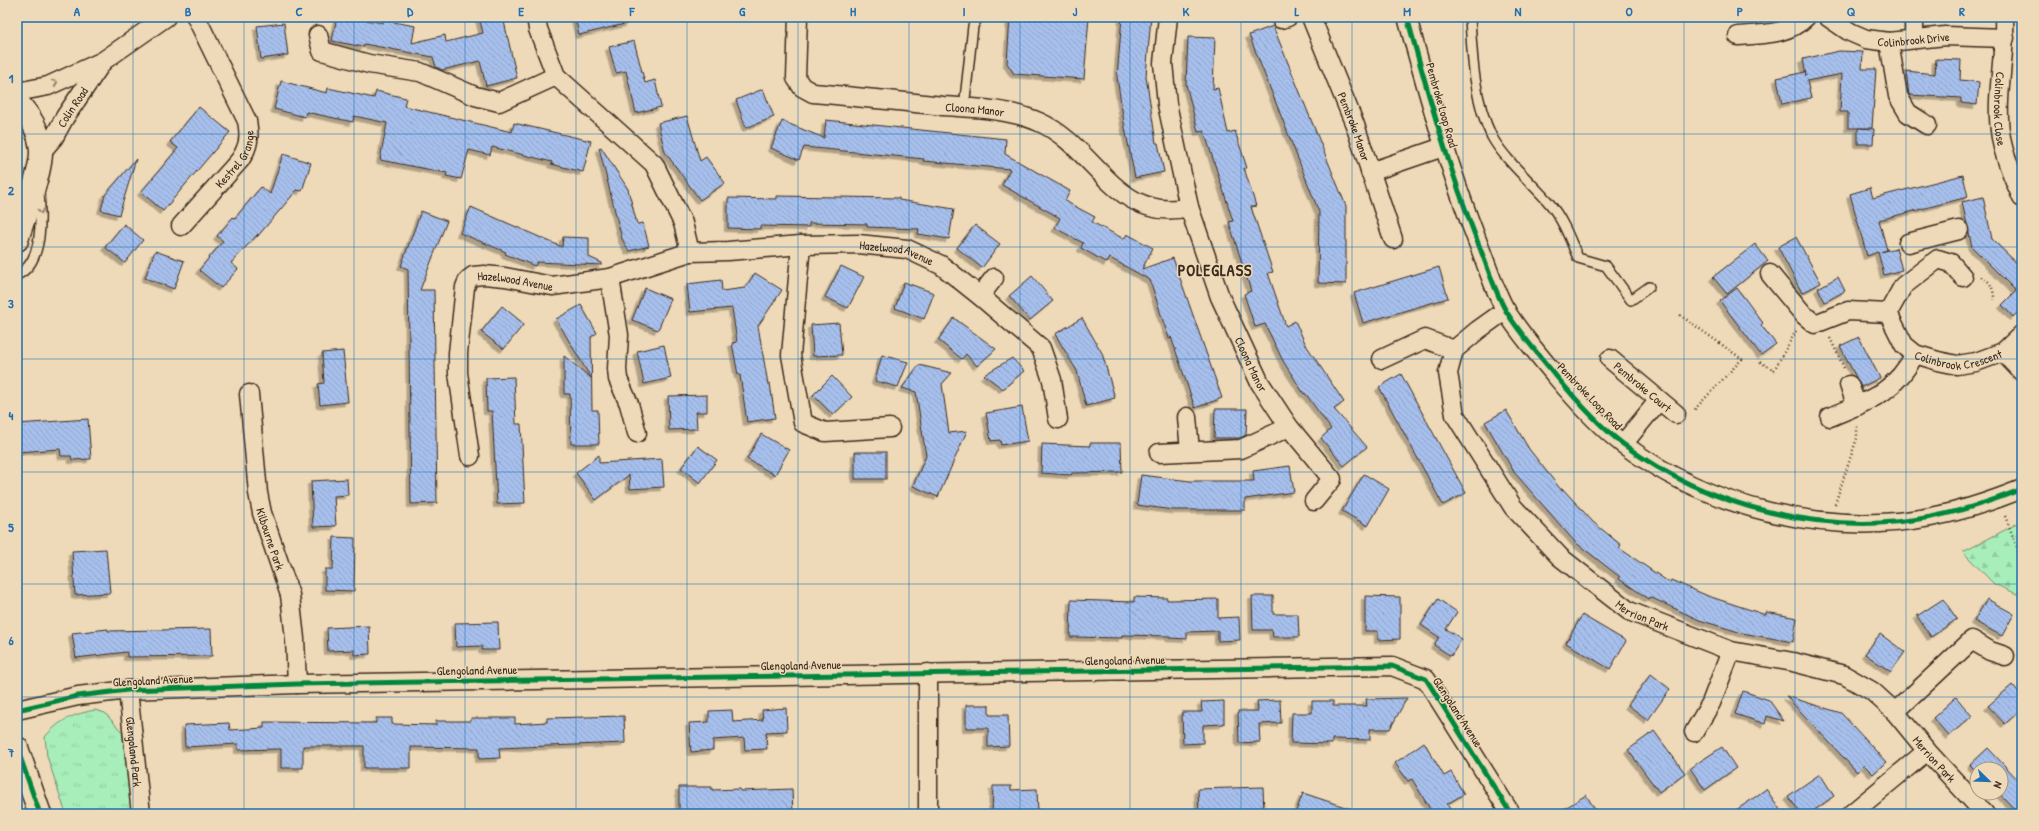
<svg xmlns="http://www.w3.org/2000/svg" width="2039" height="831" font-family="'Patrick Hand',sans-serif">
<defs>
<pattern id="grass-tufts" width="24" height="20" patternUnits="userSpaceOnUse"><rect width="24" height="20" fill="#a8eeba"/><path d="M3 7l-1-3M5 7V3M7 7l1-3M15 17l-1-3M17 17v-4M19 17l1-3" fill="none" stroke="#92cc9f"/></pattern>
<pattern id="forest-firs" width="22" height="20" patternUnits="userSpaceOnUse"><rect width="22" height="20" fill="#a8eeba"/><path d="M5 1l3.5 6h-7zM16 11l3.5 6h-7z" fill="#92cc9f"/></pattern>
<pattern id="building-back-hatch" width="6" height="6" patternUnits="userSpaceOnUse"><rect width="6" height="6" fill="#a6bfec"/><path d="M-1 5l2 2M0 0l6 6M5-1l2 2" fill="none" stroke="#90a4ca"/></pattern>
<filter id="shadow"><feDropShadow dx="-3.5" dy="3.5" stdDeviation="0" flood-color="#0004"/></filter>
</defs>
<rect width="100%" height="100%" fill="#eedab8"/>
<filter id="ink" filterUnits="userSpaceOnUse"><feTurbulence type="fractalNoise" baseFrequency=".025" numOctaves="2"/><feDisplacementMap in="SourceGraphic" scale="8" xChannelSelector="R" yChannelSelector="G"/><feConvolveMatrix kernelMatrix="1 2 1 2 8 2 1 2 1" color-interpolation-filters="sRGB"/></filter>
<g filter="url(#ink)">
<g fill="url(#grass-tufts)" stroke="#728c6c">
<path d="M17 132C23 150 23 164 17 182Z"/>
<path d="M95 710 105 713 122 732 135 814H66L47 756 45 737C59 720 74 714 95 710Z"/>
</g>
<polygon fill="url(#forest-firs)" stroke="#728c6c" points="2022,521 2022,596 1994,584 1963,552"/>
<g fill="url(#building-back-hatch)" stroke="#3b2a1e" filter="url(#shadow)">
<polygon points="337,17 350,17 383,23 383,20 415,26 412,43 445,35 446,42 483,33 479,17 503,17 517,78 486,86 480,61 442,70 436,67 433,57 364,44 364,47 332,41"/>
<polygon points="575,17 628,17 629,23 579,35"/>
<polygon points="1010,17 1089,17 1084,79 1014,74 1007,63"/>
<polygon points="1122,17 1151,17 1146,76 1156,143 1158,143 1164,172 1135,178 1124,123 1117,77"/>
<polygon points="284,23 288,55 261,59 257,26"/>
<polygon points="1273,26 1346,206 1346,284 1318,283 1319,212 1249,35"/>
<polygon points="1188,37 1215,38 1213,89 1218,88 1228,133 1235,131 1247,168 1244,168 1256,206 1251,207 1273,272 1268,273 1286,326 1295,321 1306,345 1344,402 1334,409 1367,447 1344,466 1321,438 1331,429 1305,393 1304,394 1283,361 1265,324 1255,327 1244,294 1251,291 1229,222 1233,221 1204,131 1198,132 1186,84"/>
<polygon points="634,41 645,83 655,80 661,107 636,113 626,71 616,73 609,47"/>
<polygon points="1839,51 1863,52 1862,69 1876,69 1872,128 1848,128 1848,112 1840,112 1842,74 1807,81 1811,98 1782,104 1777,78 1805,72 1806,76 1803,59"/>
<polygon points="1936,59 1961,60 1960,80 1979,82 1977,105 1961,103 1961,98 1909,95 1906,71 1935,74"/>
<polygon points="281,81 327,93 328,88 374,98 376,91 406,98 404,106 512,132 514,123 591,141 583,172 551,164 552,162 492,147 490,155 469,150 461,179 446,176 447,173 380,160 387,123 354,116 353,122 306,112 305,117 274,109"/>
<polygon points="763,89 774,117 746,128 736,100"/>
<polygon points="199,107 230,132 163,211 141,192 178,148 170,142"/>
<polygon points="687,116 700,161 706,157 725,183 700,200 665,152 658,123"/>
<polygon points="826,120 1006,139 1005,154 1070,191 1065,201 1095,217 1092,222 1124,239 1127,234 1153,248 1142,269 1173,258 1222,398 1195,408 1171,337 1169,338 1163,321 1150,280 1110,258 1107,263 1081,248 1083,243 1055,228 1060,218 1002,185 1010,169 923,161 924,159 804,147 799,160 771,148 782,121 824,138"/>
<polygon points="1858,128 1874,129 1873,144 1858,144"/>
<polygon points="601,147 628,189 637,224 643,223 649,246 629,251 622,239 599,148"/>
<polygon points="283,154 311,163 302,191 297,190 257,237 258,234 231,263 238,269 221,288 199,270 223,241 217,236 233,217 235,218 261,187 270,194"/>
<polygon points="136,159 119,215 101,210 105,195"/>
<polygon points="1963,175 1968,197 1879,220 1887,250 1881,252 1896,248 1902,270 1884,275 1878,252 1867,256 1850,194 1870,188 1873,198"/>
<polygon points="777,196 899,198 899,200 954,209 949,239 918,234 919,229 867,227 867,224 809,223 809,227 760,226 760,229 728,228 728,198 777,199"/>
<polygon points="1983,197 1992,239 2022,268 2022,308 2013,317 2002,305 2016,291 1972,247 1962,202"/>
<polygon points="471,207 562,247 563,237 589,238 589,257 602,263 602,265 537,262 535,266 505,254 506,252 460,233"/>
<polygon points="421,211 447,221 420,290 434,290 437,503 411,504 408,269 401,266"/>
<polygon points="124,224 143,240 125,263 105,247"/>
<polygon points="975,225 1000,244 982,268 957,248"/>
<polygon points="1796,237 1821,283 1802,293 1778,247"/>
<polygon points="1755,244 1768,261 1727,294 1713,277"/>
<polygon points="155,251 184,261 174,289 145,278"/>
<polygon points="841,266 864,277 848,308 825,297"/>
<polygon points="1439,267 1448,298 1363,323 1354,293"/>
<polygon points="755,273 782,290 758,326 768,384 770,383 775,418 747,422 740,375 738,375 732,343 737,342 732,308 690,312 687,284 721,280 722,291 745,288"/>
<polygon points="1032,276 1053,301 1030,320 1009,296"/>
<polygon points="1838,277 1845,291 1825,302 1818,288"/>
<polygon points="904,282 934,293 924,319 895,308"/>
<polygon points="645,288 671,299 658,330 632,320"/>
<polygon points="1737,288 1763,323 1761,325 1776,344 1761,355 1720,301"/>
<polygon points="581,305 597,333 591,337 592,410 598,410 599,444 571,444 570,394 564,394 564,356 591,378 556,319"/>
<polygon points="502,306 524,324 504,349 481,332"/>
<polygon points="954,318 996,349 977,366 966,354 962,359 938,340"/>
<polygon points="1082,318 1102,353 1115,398 1086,406 1077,371 1055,334"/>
<polygon points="839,323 842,355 813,356 811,325"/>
<polygon points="1859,337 1880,378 1861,387 1840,346"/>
<polygon points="664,345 671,378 644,384 637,351"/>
<polygon points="343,351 348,402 320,405 318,384 324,383 322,353"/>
<polygon points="882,355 908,362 898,387 875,381"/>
<polygon points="1012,358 1024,371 1003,389 984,375"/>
<polygon points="919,365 952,373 942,384 949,433 967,431 938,497 913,486 926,456 916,392 902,388"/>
<polygon points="1401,374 1466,493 1443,505 1379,387"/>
<polygon points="832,376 852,397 833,415 813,395"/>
<polygon points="514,377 516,424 521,424 525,503 497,504 492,411 487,411 486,378"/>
<polygon points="707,395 707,412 696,412 697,429 669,430 668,396"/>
<polygon points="1022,407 1028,441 1001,445 1000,440 991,441 986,413"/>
<polygon points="1215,409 1247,409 1246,435 1240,438 1214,438"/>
<polygon points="1506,410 1529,449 1562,491 1562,488 1593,522 1621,545 1619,548 1670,583 1671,580 1708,596 1766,615 1766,612 1797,618 1793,642 1742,633 1699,620 1650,597 1649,599 1619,579 1620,577 1575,542 1514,472 1485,422"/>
<polygon points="88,419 91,459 72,460 71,456 61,456 60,449 17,452 17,424"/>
<polygon points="761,434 789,450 775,475 747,459"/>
<polygon points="1090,443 1121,443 1122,472 1072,473 1071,475 1041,473 1042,444 1090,446"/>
<polygon points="698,446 717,460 700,483 681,468"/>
<rect x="855" y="452" width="31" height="27"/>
<polygon points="599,455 599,463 662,459 664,487 630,489 629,475 596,500 576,473"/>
<polygon points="1290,466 1294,492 1245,499 1245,510 1173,510 1137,505 1141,475 1190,481 1254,481 1253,471"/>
<polygon points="1364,474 1389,489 1368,526 1342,511"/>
<polygon points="347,479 348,495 334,496 336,526 313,527 311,481"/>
<polygon points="334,537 355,538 354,591 325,590 325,569 333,569"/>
<polygon points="106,549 110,593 75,595 72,551"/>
<polygon points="1252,596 1273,596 1273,614 1298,614 1299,637 1273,637 1272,630 1253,630"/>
<polygon points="1365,596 1400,597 1400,639 1378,640 1378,631 1365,631"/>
<polygon points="1134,597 1167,598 1167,600 1218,599 1218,618 1239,617 1240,640 1218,641 1218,631 1187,632 1187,639 1169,638 1169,636 1122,635 1122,638 1070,637 1071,600 1134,602"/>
<polygon points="1438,599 1457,612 1446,629 1462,639 1451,656 1434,645 1439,637 1421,625"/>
<polygon points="1943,599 1957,619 1931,637 1917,616"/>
<polygon points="1987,599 2014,614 2002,636 1974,621"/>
<polygon points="1582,615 1626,641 1610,669 1566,643"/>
<polygon points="498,622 499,650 482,650 482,646 456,647 455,623"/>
<polygon points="369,626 370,654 354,655 354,650 328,651 327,628"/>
<polygon points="108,629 108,631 211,629 212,656 127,657 127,652 76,658 72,633"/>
<polygon points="1880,634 1905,652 1891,672 1865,654"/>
<polygon points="1651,674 1670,689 1648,720 1628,705"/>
<polygon points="2012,685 2022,697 2022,709 2005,724 1988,706"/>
<polygon points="1743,691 1769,700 1784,721 1767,716 1765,724 1735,714"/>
<polygon points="1786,696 1841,713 1886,762 1873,774 1864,765 1857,772"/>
<polygon points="1956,697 1972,716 1949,736 1933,718"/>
<polygon points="1407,698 1390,729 1370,729 1370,740 1332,739 1332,744 1291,743 1292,713 1312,713 1312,701 1333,701 1333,706 1367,706 1366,699"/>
<polygon points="1280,700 1281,723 1259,724 1260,742 1239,743 1238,711 1258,711 1257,701"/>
<polygon points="1224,701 1224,724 1203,725 1203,743 1183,744 1182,712 1202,712 1201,702"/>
<polygon points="966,705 989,705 989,715 1008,715 1009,746 988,747 988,728 966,728"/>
<polygon points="786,708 787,731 766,732 767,749 745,750 744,738 713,740 713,750 691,752 689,723 709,722 709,711 732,710 733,722 763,720 762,710"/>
<polygon points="624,716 625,743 499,748 500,758 479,759 479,748 411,747 411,768 364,768 364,746 303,746 303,768 281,768 281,749 238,750 238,744 185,747 184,725 229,723 230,730 264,728 264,722 376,723 376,718 392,718 392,724 436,725 436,721 471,721 471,718 515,718 515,724 547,722 547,718"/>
<polygon points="1654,731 1685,773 1659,792 1628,750"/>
<polygon points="1424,742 1444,776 1451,772 1464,794 1447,804 1453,814 1433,814 1412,779 1408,781 1395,763"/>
<polygon points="1722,747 1736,768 1705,790 1690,768"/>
<polygon points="1988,748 2022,784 2022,814 2019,814 1999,793 2001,793 2001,769 1977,769 1977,772 1970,765"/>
<polygon points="1820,774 1834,796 1809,814 1801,814 1788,796"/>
<polygon points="993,786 1011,786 1011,790 1037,789 1038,814 992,814"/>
<polygon points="679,787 712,787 712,790 740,789 740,791 792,789 793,814 679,814"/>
<polygon points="1263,787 1264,814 1199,814 1198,789"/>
<polygon points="1766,789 1783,814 1730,814 1751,800"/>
<polygon points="1303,793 1357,811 1357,814 1295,814"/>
<polygon points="1586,795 1598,814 1556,814"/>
</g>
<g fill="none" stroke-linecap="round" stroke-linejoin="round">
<defs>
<g id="lane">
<path d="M1470 17C1472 56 1474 101 1492 137 1504 159 1533 184 1550 204 1563 220 1570 239 1578 258L1606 266 1631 300 1649 287"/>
<polyline points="964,108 973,26 978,17"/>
<path d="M17 275C44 263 41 216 39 192"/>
</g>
<g id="street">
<polyline points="536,17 538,29 556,76 654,164 683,223 690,252"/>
<path id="s1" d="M798 17 796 78 802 87 813 93C857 97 900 101 943 106 974 108 1010 109 1039 122 1095 146 1117 225 1189 207"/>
<path id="s2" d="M1168 17 1163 63 1167 104 1189 207 1220 297 1260 383 1289 427 1332 479 1314 501"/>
<path id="s3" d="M1311 17 1355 125 1393 239"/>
<path d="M1407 17C1428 94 1449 169 1478 243 1487 265 1494 290 1506 311 1520 334 1539 355 1556 376 1576 400 1598 425 1623 444 1708 508 1826 537 1931 517 1962 511 1992 501 2022 489"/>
<path id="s4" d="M1828 17 1850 32 1866 39 1889 42 1945 36 2005 38"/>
<polyline points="1914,17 1914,38"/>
<path id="s5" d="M2004 17C2006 59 1993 102 2002 143 2006 162 2015 181 2022 198"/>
<polyline points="1281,19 1288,17"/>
<polyline points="318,35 322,51 369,64 420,72 475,96 499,102 556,76"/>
<path d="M1738 36C1762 34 1788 35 1806 17"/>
<polyline points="1889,42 1898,96 1908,113 1927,125"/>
<polyline points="17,92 48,86 103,61 166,17"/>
<path id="s6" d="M41 152 54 137 65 117 103 61"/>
<polyline points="1370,172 1443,147"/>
<path id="s7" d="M181 226 240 160C249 146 250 137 247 121L196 17"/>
<polyline points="1908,243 1959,230"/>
<polyline points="801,245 791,355 803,423 825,432 890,428"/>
<polyline points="1770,274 1804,315 1815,324 1848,311 1888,313"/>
<path id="s8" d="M1963 277 1951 263 1938 259 1903 286 1888 313 1904 345 1915 354 1938 361 1957 365 1976 362 2003 352 2022 334"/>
<polyline points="610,278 619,335 617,369 618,379 629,404 637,433"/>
<polyline points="980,296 994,278"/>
<path id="s9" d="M1506 310 1478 330 1454 350 1448 373 1455 415 1513 507 1560 557 1629 611 1731 651 1793 662 1844 675 1872 691 1895 712 1927 751 1985 814"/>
<polyline points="2003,352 2022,372"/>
<polyline points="1382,359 1425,339 1454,350"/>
<path id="s10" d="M1610 359 1676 414"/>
<polyline points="1849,385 1857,406"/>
<path id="s11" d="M249 394 258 493 262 513 290 595 295 639 297 684"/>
<polyline points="1187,417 1190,451"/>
<path d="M1830 417C1868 401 1895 393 1915 354"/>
<polyline points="1623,444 1659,400"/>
<polyline points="1159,453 1241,449 1289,427"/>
<path id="s12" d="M470 456 458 373V353L465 287 468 280 473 276 484 275 505 277 552 286 610 278 690 252 728 251 801 245 858 244 907 249 941 265 980 296 1041 348 1052 380 1058 419"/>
<path id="s13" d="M128 690 141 814"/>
<polyline points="17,710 78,696 128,690 297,684 1392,666 1426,679 1511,814"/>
<polyline points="1895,712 1972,640 1990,651 2005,656"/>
<polyline points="1694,732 1711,703 1731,651"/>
<polyline points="928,814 928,673"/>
<polyline points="1851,814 1927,751"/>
</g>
<g id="secondary">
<path d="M17 102C30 116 40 131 41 151 42 171 23 219 17 240"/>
<polyline points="17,748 40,814"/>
</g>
</defs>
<use href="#lane" stroke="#3b2a1e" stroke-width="12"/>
<use href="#street" stroke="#3b2a1e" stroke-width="21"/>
<use href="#secondary" stroke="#3b2a1e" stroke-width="25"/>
<g stroke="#3b2a1e" stroke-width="2.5" stroke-dasharray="1 3" stroke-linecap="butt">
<path d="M1981 277C1991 281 1994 289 1994 300"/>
<polyline points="1680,315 1742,359 1694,410"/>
<polyline points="1830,338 1844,368"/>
<polyline points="1760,362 1774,370 1796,331"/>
<polyline points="1835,504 1857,438 1857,426"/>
<polyline points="2005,516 2022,560"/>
</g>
<use href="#lane" stroke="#eedab8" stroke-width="9"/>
<use href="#street" stroke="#eedab8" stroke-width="18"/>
<use href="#secondary" stroke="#eedab8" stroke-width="22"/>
<defs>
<g id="cycleway">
<path d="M1407 17C1428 94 1449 169 1478 243 1487 265 1494 290 1506 311 1520 334 1539 355 1556 376 1576 400 1598 425 1623 444 1708 508 1826 537 1931 517 1962 511 1992 501 2022 489"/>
<polyline points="17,710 78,696 128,690 297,684 1392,666 1426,679 1511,814"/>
<polyline points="17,748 40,814"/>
</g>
</defs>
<use href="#cycleway" stroke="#eedab8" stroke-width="8"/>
<use href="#cycleway" stroke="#00873e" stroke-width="5"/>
</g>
<defs><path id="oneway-chevron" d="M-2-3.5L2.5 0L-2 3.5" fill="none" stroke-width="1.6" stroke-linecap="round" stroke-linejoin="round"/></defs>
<g stroke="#94826b">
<use href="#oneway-chevron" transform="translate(55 83) rotate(-22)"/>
<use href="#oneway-chevron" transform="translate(41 211) rotate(86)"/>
</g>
</g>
<path fill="none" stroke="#1f6fb2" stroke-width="1" stroke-opacity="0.55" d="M133 17V814M244 17V814M354 17V814M465 17V814M576 17V814M687 17V814M798 17V814M909 17V814M1020 17V814M1130 17V814M1241 17V814M1352 17V814M1463 17V814M1574 17V814M1684 17V814M1795 17V814M1906 17V814M17 134H2022M17 247H2022M17 359H2022M17 472H2022M17 584H2022M17 697H2022"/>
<g text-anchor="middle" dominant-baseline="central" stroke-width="3" stroke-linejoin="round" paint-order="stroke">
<g font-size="12" fill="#3b2a1e" stroke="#eedab8">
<text stroke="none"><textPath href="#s4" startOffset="92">Colinbrook Drive</textPath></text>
<text transform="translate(1442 105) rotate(74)">Pembroke Loop Road</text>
<text stroke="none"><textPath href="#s6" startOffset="55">Colin Road</textPath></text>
<text stroke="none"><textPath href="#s5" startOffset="92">Colinbrook Close</textPath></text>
<text stroke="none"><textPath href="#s1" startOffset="247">Cloona Manor</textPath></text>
<text stroke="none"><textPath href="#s3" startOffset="118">Pembroke Manor</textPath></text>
<text stroke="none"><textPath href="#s7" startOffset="87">Kestrel Grange</textPath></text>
<text stroke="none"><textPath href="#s12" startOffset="615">Hazelwood Avenue</textPath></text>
<text stroke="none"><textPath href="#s12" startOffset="227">Hazelwood Avenue</textPath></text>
<text stroke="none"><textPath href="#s8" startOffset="202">Colinbrook Crescent</textPath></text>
<text stroke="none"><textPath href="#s2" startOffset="362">Cloona Manor</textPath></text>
<text stroke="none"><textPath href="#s10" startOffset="43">Pembroke Court</textPath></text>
<text transform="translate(1590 396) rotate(46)">Pembroke Loop Road</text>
<text stroke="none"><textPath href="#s11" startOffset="147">Kilbourne Park</textPath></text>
<text stroke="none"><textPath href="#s9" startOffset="411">Merrion Park</textPath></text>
<text transform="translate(1125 660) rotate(-1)">Glengoland Avenue</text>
<text transform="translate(801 665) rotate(-1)">Glengoland Avenue</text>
<text transform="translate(477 670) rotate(-1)">Glengoland Avenue</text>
<text transform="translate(153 680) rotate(-3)">Glengoland Avenue</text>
<text transform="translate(1458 712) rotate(57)">Glengoland Avenue</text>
<text stroke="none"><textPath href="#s13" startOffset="62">Glengoland Park</textPath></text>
<text stroke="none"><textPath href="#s9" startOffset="747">Merrion Park</textPath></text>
</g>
<g font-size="16" font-weight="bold" letter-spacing="1" fill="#3b2a1e" stroke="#eedab8">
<text x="1215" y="270">POLEGLASS</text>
</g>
</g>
<rect width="2039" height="831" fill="none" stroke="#eedab8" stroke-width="44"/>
<g transform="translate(1989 781) rotate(113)"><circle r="19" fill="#eedab8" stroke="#a6947a"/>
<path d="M0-3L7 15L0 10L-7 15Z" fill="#1f6fb2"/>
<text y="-6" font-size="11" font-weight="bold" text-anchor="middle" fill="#3b2a1e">N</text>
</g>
<rect x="22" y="22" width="1995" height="787" fill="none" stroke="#1f6fb2" stroke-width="1.5"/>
<g font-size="13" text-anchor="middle" font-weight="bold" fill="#1f6fb2">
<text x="77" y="16">A</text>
<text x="188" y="16">B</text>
<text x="299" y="16">C</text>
<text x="410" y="16">D</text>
<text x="521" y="16">E</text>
<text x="632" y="16">F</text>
<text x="742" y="16">G</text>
<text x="853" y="16">H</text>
<text x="964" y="16">I</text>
<text x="1075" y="16">J</text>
<text x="1186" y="16">K</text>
<text x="1297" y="16">L</text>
<text x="1407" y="16">M</text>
<text x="1518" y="16">N</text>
<text x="1629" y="16">O</text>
<text x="1740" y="16">P</text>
<text x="1851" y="16">Q</text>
<text x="1962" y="16">R</text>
<text x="11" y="83">1</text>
<text x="11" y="195">2</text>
<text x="11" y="308">3</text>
<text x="11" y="420">4</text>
<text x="11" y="532">5</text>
<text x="11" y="645">6</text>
<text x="11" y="757">7</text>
</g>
</svg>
